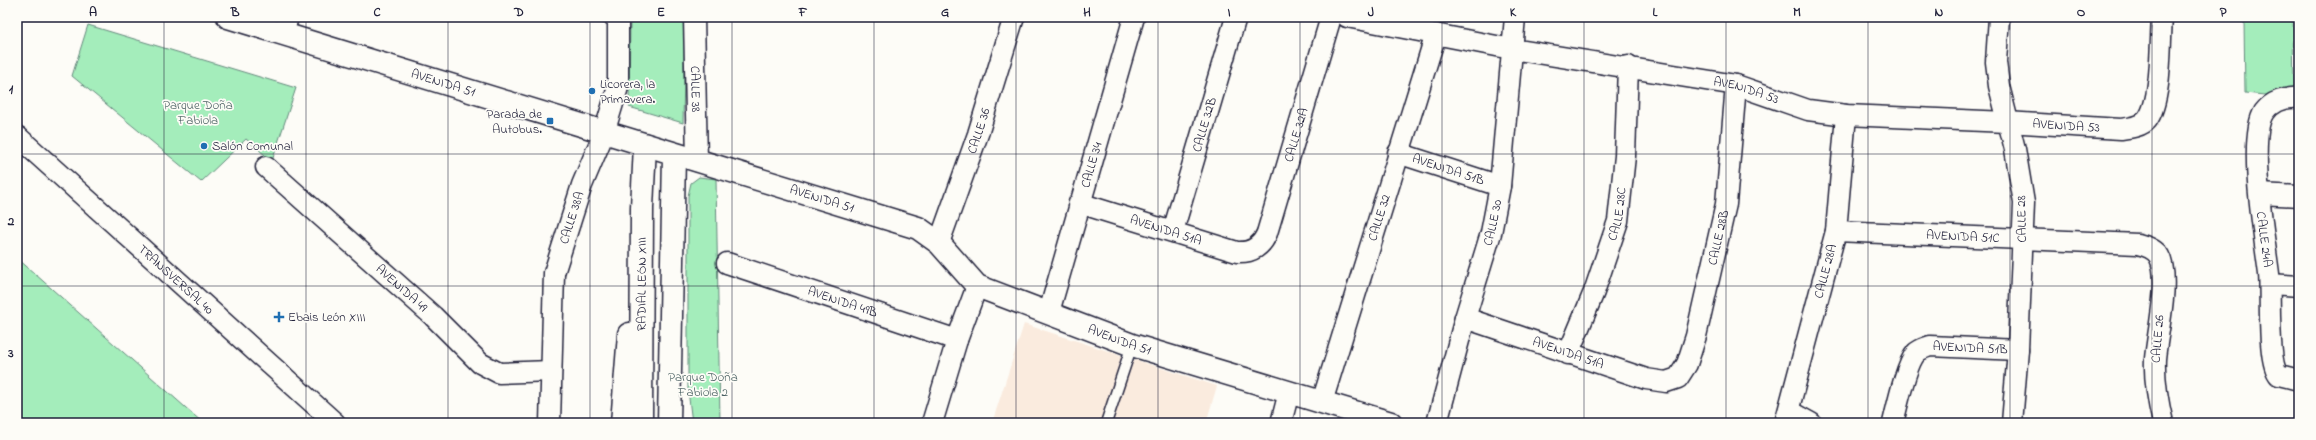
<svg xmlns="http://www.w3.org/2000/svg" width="2316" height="440" font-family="'Indie Flower',sans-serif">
<rect width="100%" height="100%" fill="#fdfcf7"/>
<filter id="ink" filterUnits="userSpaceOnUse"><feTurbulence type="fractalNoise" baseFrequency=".025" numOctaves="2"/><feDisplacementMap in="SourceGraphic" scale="8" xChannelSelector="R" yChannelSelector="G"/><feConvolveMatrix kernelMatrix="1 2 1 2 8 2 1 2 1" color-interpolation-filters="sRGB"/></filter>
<g filter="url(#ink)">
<polygon fill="#faebde" points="1024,324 1217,386 1206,423 992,423"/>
<g fill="#a4edbb" stroke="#63887b">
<polygon points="630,17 685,17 683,123 629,107"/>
<polygon points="2280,17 2293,17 2294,98 2245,93 2244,20"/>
<polygon points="88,25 296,88 272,161 246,139 201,182 72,76"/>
<polygon points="699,177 716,179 720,423 692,423 688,390 688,196 691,183"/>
<polygon points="17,258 203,423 17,423"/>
</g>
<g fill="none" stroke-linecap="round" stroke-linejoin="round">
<defs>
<g id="service">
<polyline points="604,17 618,22"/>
<polyline points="1106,423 1132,345"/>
</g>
<g id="minor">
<path id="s1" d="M694 17 697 161"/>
<path id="s2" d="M1347 17 1512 49 1736 85 1808 110 1846 115 2007 122 2121 129C2129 128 2141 127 2147 120 2162 101 2160 43 2162 17"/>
<polyline points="1999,17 1996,62 1999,86 2015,149 2024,203 2018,350 2012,423"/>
<polyline points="283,34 288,17"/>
<path id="s3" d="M2299 98C2286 97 2272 101 2264 112 2247 138 2265 241 2269 274 2271 295 2267 363 2279 375L2299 380"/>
<path id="s4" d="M17 136 335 423"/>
<path id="s5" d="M1398 153 1500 186"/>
<path id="s6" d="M266 167 433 316 480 363 499 373 551 371"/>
<polyline points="2260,194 2299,196"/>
<path id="s7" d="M1079 203 1237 252C1252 253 1262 246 1267 233L1331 17"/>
<path id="s8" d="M1173 231 1236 17"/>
<path id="s9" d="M1836 231 2138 244C2146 246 2155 249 2159 256 2171 277 2157 334 2155 359 2154 381 2158 402 2163 423"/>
<path id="s10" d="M939 243 978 134 1014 17"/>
<path id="s11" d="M727 263 957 340"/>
<polyline points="2270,284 2299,286"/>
<path id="s12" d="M1049 312 1134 17"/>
<path id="s13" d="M1465 318 1646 379 1666 382 1678 378 1687 364 1696 336 1726 204 1736 85"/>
<path id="s14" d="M1568 354 1594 292 1618 221 1625 156 1628 66"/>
<path id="s15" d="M1322 402 1436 34"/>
<polyline points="1789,411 1811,423"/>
<path id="s16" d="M550 423 554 273 582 185 604 133 618 87V17"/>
<polyline points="932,423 957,340 977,286"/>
<polyline points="1281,423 1289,392"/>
<path id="s17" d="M1437 423 1465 318 1491 233 1500 186 1515 17"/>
<path id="s18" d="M1785 423 1836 231 1846 115"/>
<path id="s19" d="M1893 423C1897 407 1906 364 1916 353 1920 349 1925 348 1930 346L2018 350"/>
</g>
<g id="tertiary">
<path id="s20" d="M228 17 918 228 939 243 977 286 1132 345 1391 423"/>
</g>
<g id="trunk">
<polyline points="622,423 629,334"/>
<path id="s21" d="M641 423 642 208 645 145"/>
<polyline points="669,423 674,155"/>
</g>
</defs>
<use href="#service" stroke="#22223b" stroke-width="13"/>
<use href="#minor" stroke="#22223b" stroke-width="23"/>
<use href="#tertiary" stroke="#22223b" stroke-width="25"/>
<use href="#trunk" stroke="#22223b" stroke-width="25"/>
<use href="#service" stroke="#fdfcf7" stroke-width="10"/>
<use href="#minor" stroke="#fdfcf7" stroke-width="20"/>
<use href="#tertiary" stroke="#fdfcf7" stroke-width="22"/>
<use href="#trunk" stroke="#fdfcf7" stroke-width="22"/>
</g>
</g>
<path fill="none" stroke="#22223b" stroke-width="1" stroke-opacity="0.55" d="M164 17V423M306 17V423M448 17V423M590 17V423M732 17V423M874 17V423M1016 17V423M1158 17V423M1300 17V423M1442 17V423M1584 17V423M1726 17V423M1868 17V423M2010 17V423M2152 17V423M17 154H2299M17 286H2299"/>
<g fill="#1f6fb2" stroke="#fdfcf7" stroke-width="1.5">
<circle cx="592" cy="91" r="4"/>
<rect x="546" y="117" width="8" height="8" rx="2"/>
<circle cx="204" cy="146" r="4"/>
<path d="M277 311h4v4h4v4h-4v4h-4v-4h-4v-4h4z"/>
</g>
<g text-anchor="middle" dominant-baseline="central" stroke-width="3.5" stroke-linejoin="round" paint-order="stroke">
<g font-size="13" fill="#22223b" stroke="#fdfcf7">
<text stroke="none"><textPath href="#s20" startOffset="225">AVENIDA 51</textPath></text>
<text stroke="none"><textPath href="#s1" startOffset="72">CALLE 38</textPath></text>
<text stroke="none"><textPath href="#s2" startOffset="406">AVENIDA 53</textPath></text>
<text stroke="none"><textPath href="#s8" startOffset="111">CALLE 32B</textPath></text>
<text stroke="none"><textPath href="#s2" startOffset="730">AVENIDA 53</textPath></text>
<text stroke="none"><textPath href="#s10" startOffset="119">CALLE 36</textPath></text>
<text stroke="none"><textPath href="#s7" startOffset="306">CALLE 32A</textPath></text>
<text stroke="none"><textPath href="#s12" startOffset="153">CALLE 34</textPath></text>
<text stroke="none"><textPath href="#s5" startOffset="53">AVENIDA 51B</textPath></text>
<text stroke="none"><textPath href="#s20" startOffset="621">AVENIDA 51</textPath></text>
<text stroke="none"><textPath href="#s14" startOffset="149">CALLE 28C</textPath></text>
<text stroke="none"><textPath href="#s16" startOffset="208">CALLE 38A</textPath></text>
<text stroke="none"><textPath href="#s15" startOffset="193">CALLE 32</textPath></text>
<text transform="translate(2022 219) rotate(-91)">CALLE 28</text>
<text stroke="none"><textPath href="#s17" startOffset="208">CALLE 30</textPath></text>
<text stroke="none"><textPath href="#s7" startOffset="91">AVENIDA 51A</textPath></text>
<text stroke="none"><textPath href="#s9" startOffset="127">AVENIDA 51C</textPath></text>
<text stroke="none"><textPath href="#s13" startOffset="371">CALLE 28B</textPath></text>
<text stroke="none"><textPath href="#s3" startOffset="168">CALLE 24A</textPath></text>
<text stroke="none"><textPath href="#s18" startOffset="157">CALLE 28A</textPath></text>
<text stroke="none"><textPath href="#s4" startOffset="214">TRANSVERSAL 40</textPath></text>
<text stroke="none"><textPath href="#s21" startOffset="139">RADIAL LEÓN XIII</textPath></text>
<text stroke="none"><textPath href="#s6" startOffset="182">AVENIDA 49</textPath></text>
<text stroke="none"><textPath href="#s11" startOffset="122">AVENIDA 49B</textPath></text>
<text stroke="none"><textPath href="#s20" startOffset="957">AVENIDA 51</textPath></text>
<text transform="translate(2158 339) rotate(-85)">CALLE 26</text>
<text stroke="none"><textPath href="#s19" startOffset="130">AVENIDA 51B</textPath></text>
<text stroke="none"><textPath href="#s13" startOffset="109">AVENIDA 51A</textPath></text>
</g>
<g font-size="13" fill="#22223b" stroke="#fdfcf7" text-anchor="start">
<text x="600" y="84">Licorera, la<tspan x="600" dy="15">Primavera.</tspan></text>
<text x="542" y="114" text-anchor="end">Parada de<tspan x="542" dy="15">Autobus.</tspan></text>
<text x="212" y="146">Salón Comunal</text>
<text x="288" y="317">Ebais León XIII</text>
</g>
<g font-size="13" fill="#495f61" stroke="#fdfcf7">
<text x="198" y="105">Parque Doña<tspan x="198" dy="15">Fabiola</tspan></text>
<text x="703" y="377">Parque Doña<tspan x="703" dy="15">Fabiola 2</tspan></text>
</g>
</g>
<rect width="2316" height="440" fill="none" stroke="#fdfcf7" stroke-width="44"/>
<rect x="22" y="22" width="2272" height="396" fill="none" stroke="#22223b" stroke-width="1.5"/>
<g font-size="13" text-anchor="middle" font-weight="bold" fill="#22223b">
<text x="93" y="16">A</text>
<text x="235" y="16">B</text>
<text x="377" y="16">C</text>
<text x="519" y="16">D</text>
<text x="661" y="16">E</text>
<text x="803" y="16">F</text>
<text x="945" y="16">G</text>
<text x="1087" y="16">H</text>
<text x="1229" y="16">I</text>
<text x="1371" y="16">J</text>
<text x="1513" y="16">K</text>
<text x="1655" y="16">L</text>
<text x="1797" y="16">M</text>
<text x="1939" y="16">N</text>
<text x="2081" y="16">O</text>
<text x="2223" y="16">P</text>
<text x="11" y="93">1</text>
<text x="11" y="225">2</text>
<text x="11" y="357">3</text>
</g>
</svg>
